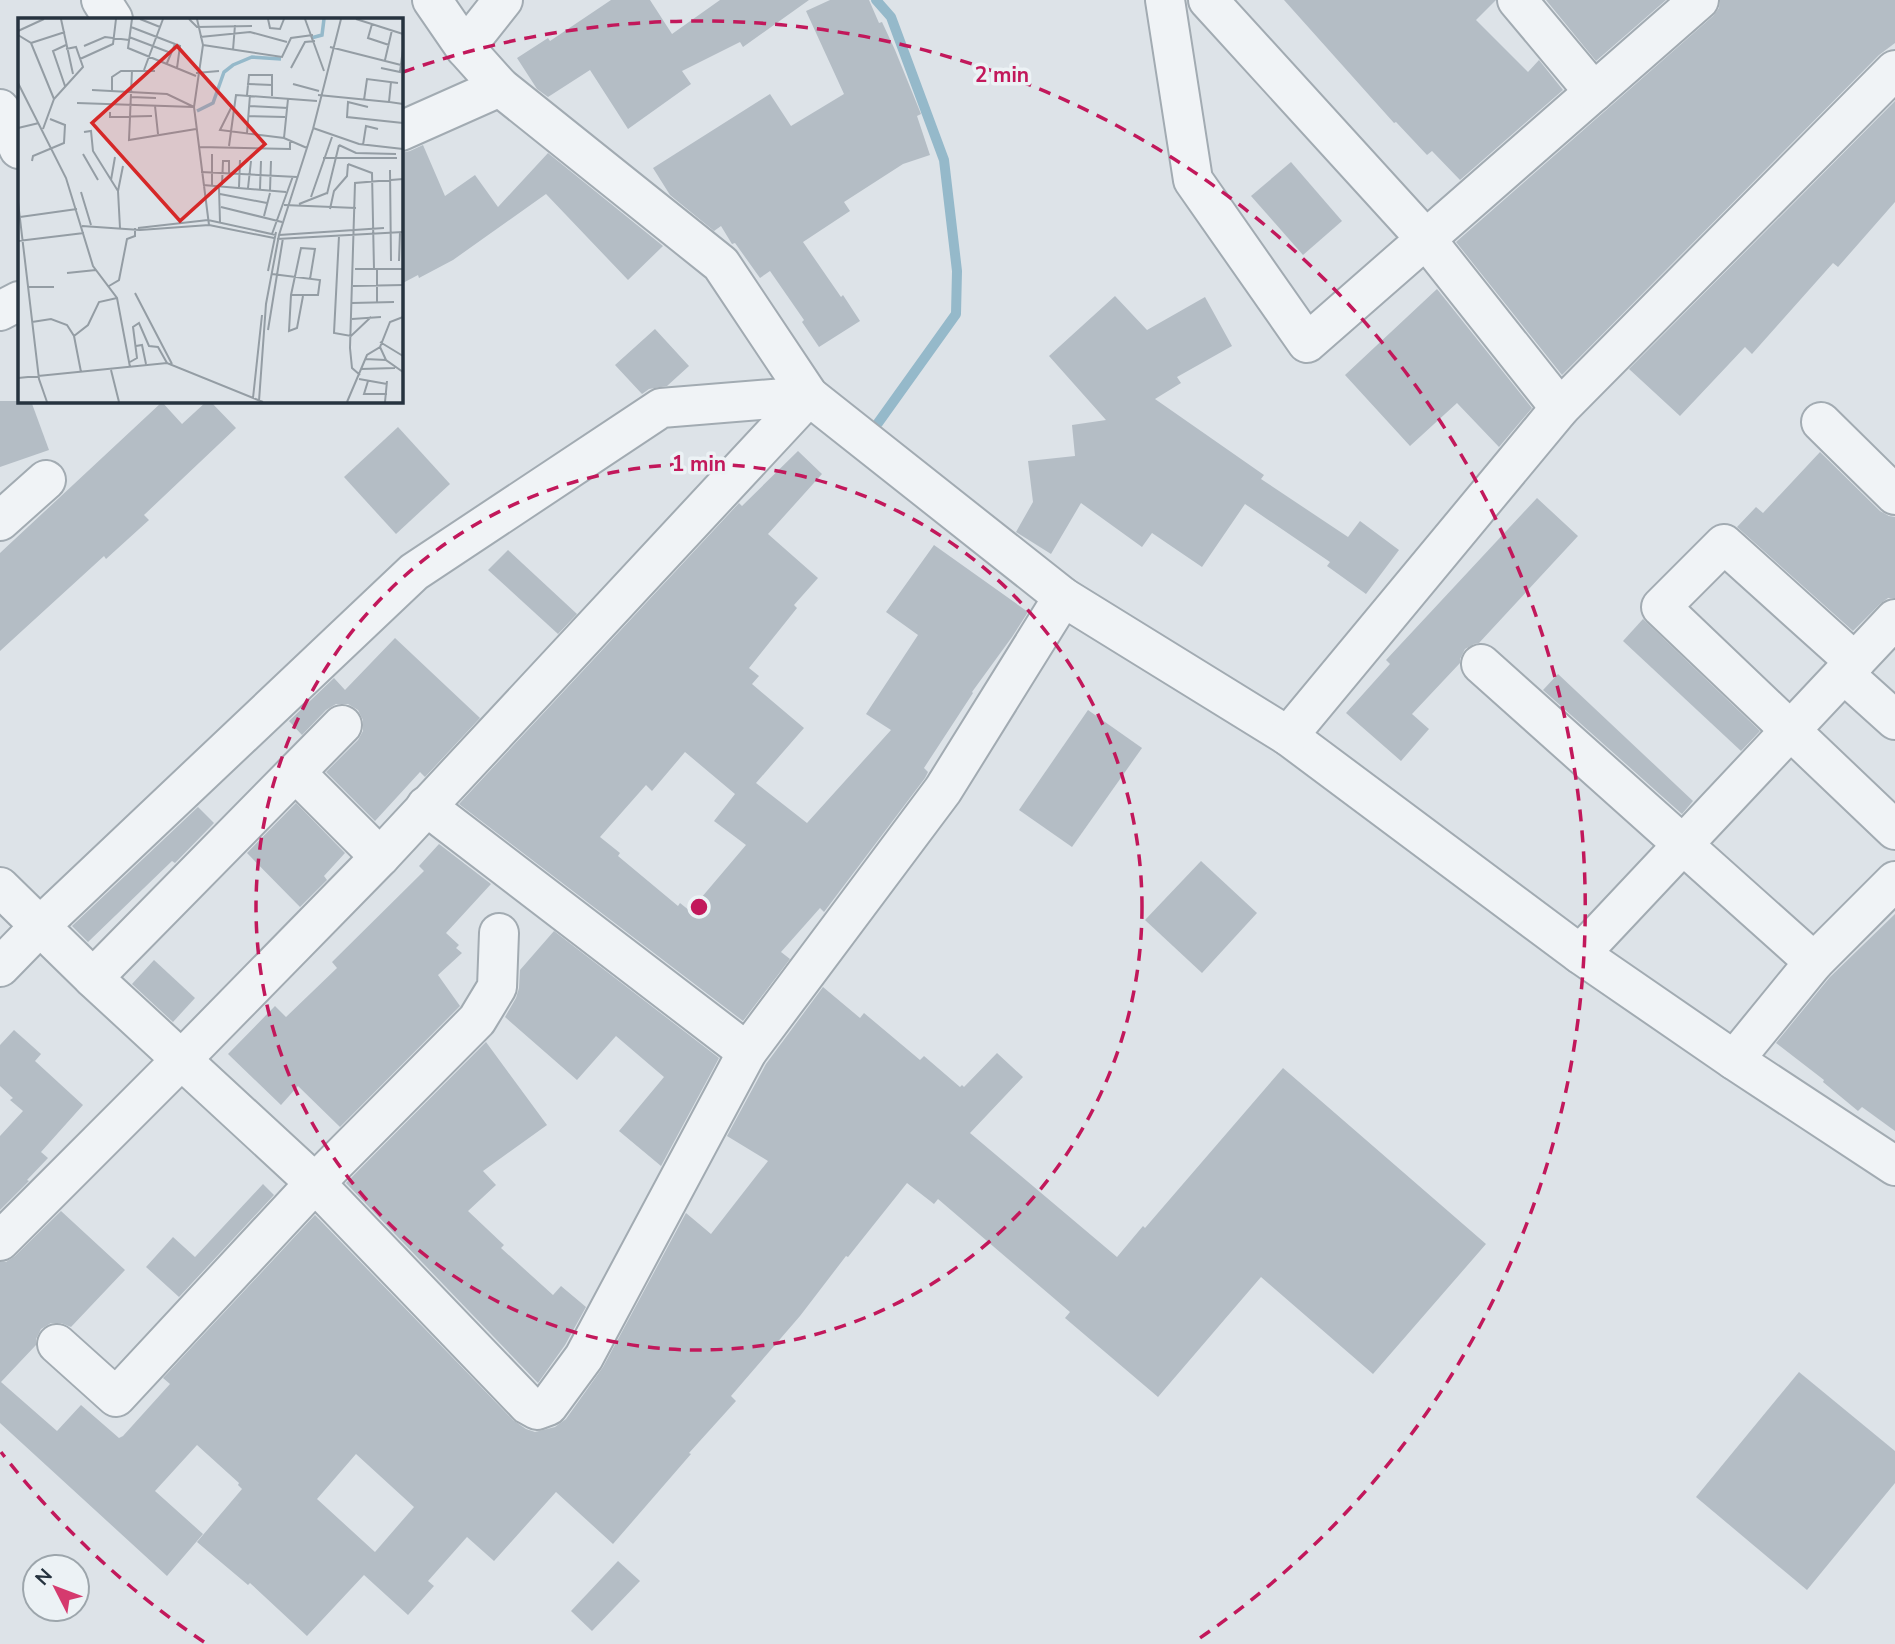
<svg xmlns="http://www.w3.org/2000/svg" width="1895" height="1644" font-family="'Nunito Sans',sans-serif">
<rect width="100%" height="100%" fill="#dde3e8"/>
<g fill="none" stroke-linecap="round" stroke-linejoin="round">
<polyline stroke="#95b9ca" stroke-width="10" points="876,0 891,17 944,160 957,271 956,314 878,423"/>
</g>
<g fill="#b4bdc5" fill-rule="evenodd">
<polygon points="611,0 650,0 672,34 720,0 809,0 743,47 740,42 682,71 691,84 628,129 590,70 548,97 537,89 517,58 548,38 550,41"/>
<polygon points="830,0 869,0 879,23 882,22 895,50 921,114 917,116 930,155 903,164 844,202 850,211 803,242 841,297 843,295 860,321 819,347 802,322 804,320 770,271 760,278 735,243 732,244 721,226 714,231 670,195 653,168 770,94 791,126 844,94 806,11"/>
<polygon points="1284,0 1496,0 1476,20 1528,72 1539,60 1563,90 1460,180 1432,151 1427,155 1396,122 1394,123"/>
<polygon points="1546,0 1666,0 1596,61"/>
<polygon points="1720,0 1895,0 1895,43 1879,55 1562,375 1456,242 1713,16 1719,8"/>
<polygon points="1895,101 1895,202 1838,267 1833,263 1752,354 1745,347 1680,416 1629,369"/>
<polygon points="423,145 445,196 475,175 498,207 548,153 663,246 628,280 546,194 453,260 419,278 418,275 401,284 401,153 410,151"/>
<polygon points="1291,162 1342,221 1303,255 1251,196"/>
<polygon points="1437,289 1532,408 1499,447 1457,403 1410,446 1345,375"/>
<polygon points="1115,296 1147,330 1205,297 1232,346 1177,377 1181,383 1155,399 1264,475 1261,479 1348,537 1360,521 1399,550 1366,594 1327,566 1330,562 1245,504 1202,567 1152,533 1142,547 1081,503 1051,554 1016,532 1033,502 1028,461 1075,456 1072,425 1106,420 1049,356"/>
<polygon points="655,329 689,366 667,386 649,389 642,394 615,365"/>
<polygon points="0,401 31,401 49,450 0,467"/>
<polygon points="207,401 210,401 236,428 144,515 149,520 106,559 104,556 0,651 0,553 162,402 182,424"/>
<polygon points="398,427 450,484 396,534 344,477"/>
<path d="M798 451 822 474 768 534 818 578 794 605 797 608 749 668 759 676 752 684 804 728 756 783 807 823 891 730 866 714 918 635 886 612 934 545 1028 612 1012 637 972 692 973 693 924 768 928 772 925 778 824 912 820 908 781 952 790 959 743 1021 459 804 739 503 742 506ZM685 752 735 794 714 821 746 845 690 911 680 903 678 906 618 856 620 853 600 837 646 785 652 791Z"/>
<polygon points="1820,452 1880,511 1889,516 1895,517 1895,598 1888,598 1880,604 1853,631 1737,527 1756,507 1763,513"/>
<polygon points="1537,498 1578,536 1479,643 1474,644 1465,649 1460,659 1460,663 1412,714 1429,729 1401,761 1346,713 1390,664 1386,660"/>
<polygon points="508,550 577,614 558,634 488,570"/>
<polygon points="1643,619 1760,731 1741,751 1623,641"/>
<polygon points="395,638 480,718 425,777 420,772 375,821 326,772 358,740 363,731 363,720 358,710 348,704 336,704 326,710 302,735 289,721 334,678 345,690"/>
<polygon points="1558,674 1693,801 1682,814 1543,690"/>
<polygon points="1088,710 1142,748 1072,847 1019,810"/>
<polygon points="296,803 345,853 324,876 327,880 300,907 247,853"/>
<polygon points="198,807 214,823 175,863 172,861 88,942 72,926"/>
<polygon points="439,844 491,884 446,933 459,945 456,948 462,953 438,975 460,1006 340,1127 298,1086 281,1105 228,1054 275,1006 286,1017 337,968 332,962 424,871 419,866"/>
<polygon points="1201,861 1257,913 1202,973 1145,920"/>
<polygon points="1895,914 1895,1131 1862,1107 1858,1111 1823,1082 1824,1080 1776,1043 1830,977"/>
<polygon points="554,931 719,1058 661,1166 619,1131 664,1077 616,1036 577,1080 505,1017 516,998 519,988 520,970"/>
<polygon points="154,960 195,998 173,1022 132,984"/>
<path d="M823 987 860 1018 864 1013 920 1060 924 1056 960 1087 962 1085 964 1087 997 1053 1023 1077 970 1133 1117 1257 1143 1226 1145 1228 1283 1068 1486 1244 1373 1374 1261 1277 1158 1397 1065 1318 1070 1312 938 1199 934 1204 907 1183 848 1257 846 1256 800 1316 731 1396 736 1401 689 1453 691 1454 613 1544 556 1492 494 1561 467 1537 428 1581 434 1586 408 1615 364 1575 307 1636 250 1583 248 1585 197 1542 242 1489 238 1485 239 1483 197 1445 155 1491 203 1534 167 1576 0 1423V1262H6L15 1256 61 1211 125 1270 71 1327 61 1323H51L41 1329 36 1339V1345L1 1382 57 1431 81 1405 119 1438 123 1436 170 1384 163 1378 315 1215 513 1420 526 1429 535 1432 555 1427 566 1419 603 1367 686 1213 711 1234 768 1161 727 1136 766 1064ZM356 1454 414 1507 375 1552 317 1499Z"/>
<polygon points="14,1030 41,1054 35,1061 83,1105 41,1152 48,1158 27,1180 29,1181 0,1210 0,1136 23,1111 10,1100 13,1098 0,1086 0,1045"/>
<polygon points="486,1042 547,1125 483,1171 496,1185 468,1211 504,1245 501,1248 553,1295 561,1286 586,1307 565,1345 538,1383 346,1183"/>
<polygon points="263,1184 274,1195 179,1297 146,1267 173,1237 195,1257"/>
<polygon points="1799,1372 1895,1451 1895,1483 1807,1590 1696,1497"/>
<polygon points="618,1561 640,1581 592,1631 571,1611"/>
</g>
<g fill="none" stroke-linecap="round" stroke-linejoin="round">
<defs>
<g id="minor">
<polyline points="101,0 113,19"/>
<polyline points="432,0 465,48 500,87 721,264 809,396 1063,597 1288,736 1580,954 1734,1060 1895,1166"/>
<polyline points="1165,0 1193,180 1307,343 1699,0"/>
<polyline points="1208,0 1425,238 1560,408"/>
<polyline points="1517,0 1594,92"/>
<polyline points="465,48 503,0"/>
<polyline points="0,109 19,149"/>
<polyline points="401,131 500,87"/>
<polyline points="0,311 19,301"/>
<polyline points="1821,422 1895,495"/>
<polyline points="0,521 46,480"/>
<polyline points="1855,662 1724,544 1661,607 1895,830"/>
<polyline points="1481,664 1814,962"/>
<polyline points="1844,674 1895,720"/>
<polyline points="1288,736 1560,408 1895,70"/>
<polyline points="296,773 380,857"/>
<polyline points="426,806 747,1052"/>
<polyline points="0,887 93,978 315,1183 528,1405 537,1410 548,1406 584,1357 747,1052 943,790 1063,597"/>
<polyline points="1580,954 1895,619"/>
<polyline points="0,967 39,927 414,572 661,408 809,396"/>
<polyline points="93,978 342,725"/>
<polyline points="1734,1060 1814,962 1895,881"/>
<polyline points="0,1241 181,1060 380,857 809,396"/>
<polyline points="57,1344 116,1397 315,1183 477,1020 497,987 499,933"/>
</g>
</defs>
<use href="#minor" stroke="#a2abb2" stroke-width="42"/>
<use href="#minor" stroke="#f0f3f6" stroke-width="38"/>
</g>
<g fill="none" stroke="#c2185b" stroke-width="3.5" stroke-dasharray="12 9">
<circle cx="699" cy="907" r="443"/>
<path d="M204 1642A886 886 0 0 1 1 1452M403 72A886 886 0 0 1 1194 1642"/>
</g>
<g transform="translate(18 18)">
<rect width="385" height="385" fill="#dde3e8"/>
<path fill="none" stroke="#95b9ca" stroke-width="3.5" d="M293 20 304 17 306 1M179 93 195 85 206 54 215 47 234 39 263 41"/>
<path fill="none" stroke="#949da4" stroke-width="2" d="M43 1 55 56M114 1 110 30 178 58M122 1 142 9M171 1 179 9 234 8M179 1 185 27 176 89 191 207M250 1 252 10 262 11 266 1M287 1 306 53M338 1 385 16M354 6 350 20 371 27M113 9 157 26M0 13 26 1M0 17 13 25 36 81M111 19 153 35M182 19 232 14 269 24M13 25 47 14M185 27 264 39 273 20 295 17M66 28 87 19 111 22M312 29 383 47M215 32 217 7M62 41 95 26 98 1M367 42 374 12M149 45 157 26 162 28 159 50M273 50 287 24 297 23M363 50 382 54 385 31M114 52 111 122 178 111M126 52 145 1M178 55 201 53M373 64 371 84 385 86M0 65 48 160 75 248 99 280 112 349M229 66 254 67M275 66 301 73M47 68 35 33 48 27M74 72 149 76 176 89M94 73V59L103 53H137M229 77 231 57H254V78M300 77 371 84M113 79 138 80M346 82 349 61 380 65M59 85 176 89M137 88 140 116M214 88 202 112 266 120 289 130M232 88 270 90M350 89 330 84 329 99 385 105M92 94V99L134 98M231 98 267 99M0 110 21 105M295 110 341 126 385 131M25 111 36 81 65 49 58 29 48 31M66 114 73 113 75 133 100 173 102 210M229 115 232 77M266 120 270 81M321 127 338 135 378 136M345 127 348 108 360 111M211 128 218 77 299 83M181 129 272 131V122M65 136 80 162M194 136V167M305 140H379M14 143 15 138 46 125 47 107 32 101M330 146 354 155 356 251M372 152 373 243M183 154 279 159M93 162 97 139M185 167 268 174M204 167 205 143H211V155M221 169 222 142M201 170 202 204M230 170 233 143M242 171 243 143M252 172 253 143M100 173 105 148M63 174 73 207M202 176 249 185M309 176 321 127M293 179 314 119M0 184 21 361 29 384M281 186 309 175M266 187 338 190M203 189 264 204M312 191 316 173 329 158 330 146M246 198 252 175M2 199 59 191M64 208 122 212 191 207 256 220M120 210 190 202 258 217M254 216 275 158M261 217 366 210M321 218 316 315 333 318 353 299M259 221 385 214M0 223 66 215M381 243 382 214M337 251H385M359 251V284M250 253 258 214M49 255 78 252M254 256 302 262 300 277H273M91 268 101 262 109 221 117 218V210M335 268 385 267M10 269H36M117 275 154 346M285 278 279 310 271 313 273 277 283 230 297 231 292 261M334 285 376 284M334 301 363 299M14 304 33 301 49 307 56 318 63 354M250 312 265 220M56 318 70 307 81 284 99 280M362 324 385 338M118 328 124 327 128 346M362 329 368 342 385 354M347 341 368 342M112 344 119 340 115 309 121 305 131 328 140 329 149 345M343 351 377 350M93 352 101 384M342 357 334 350 332 330 337 165 385 161M0 360 149 345 245 384M341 361 369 366M350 363 346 376H369M235 380 244 297M241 383 248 286 261 217 295 111 323 1M329 384 349 337 362 329 372 304 385 299M367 384 369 363"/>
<path fill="#d62828" fill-opacity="0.15" stroke="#d62828" stroke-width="3.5" d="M159 28 247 126 162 203 74 105Z"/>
<rect width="385" height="385" fill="none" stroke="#26333f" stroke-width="3.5"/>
</g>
<circle cx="699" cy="907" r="10" fill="#c2185b" stroke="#ecf2f5" stroke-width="3.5"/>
<g font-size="21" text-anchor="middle" font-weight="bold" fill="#c2185b" stroke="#ecf2f5" stroke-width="7" stroke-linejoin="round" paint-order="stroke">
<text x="1002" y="82">2 min</text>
<text x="699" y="471">1 min</text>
</g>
<g transform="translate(56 1588) rotate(312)"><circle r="33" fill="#ecf2f5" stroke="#9da6ac" stroke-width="2"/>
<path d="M0-5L12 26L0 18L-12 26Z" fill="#d53a6e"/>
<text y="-10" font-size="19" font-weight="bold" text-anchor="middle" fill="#26333f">N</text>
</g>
</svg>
